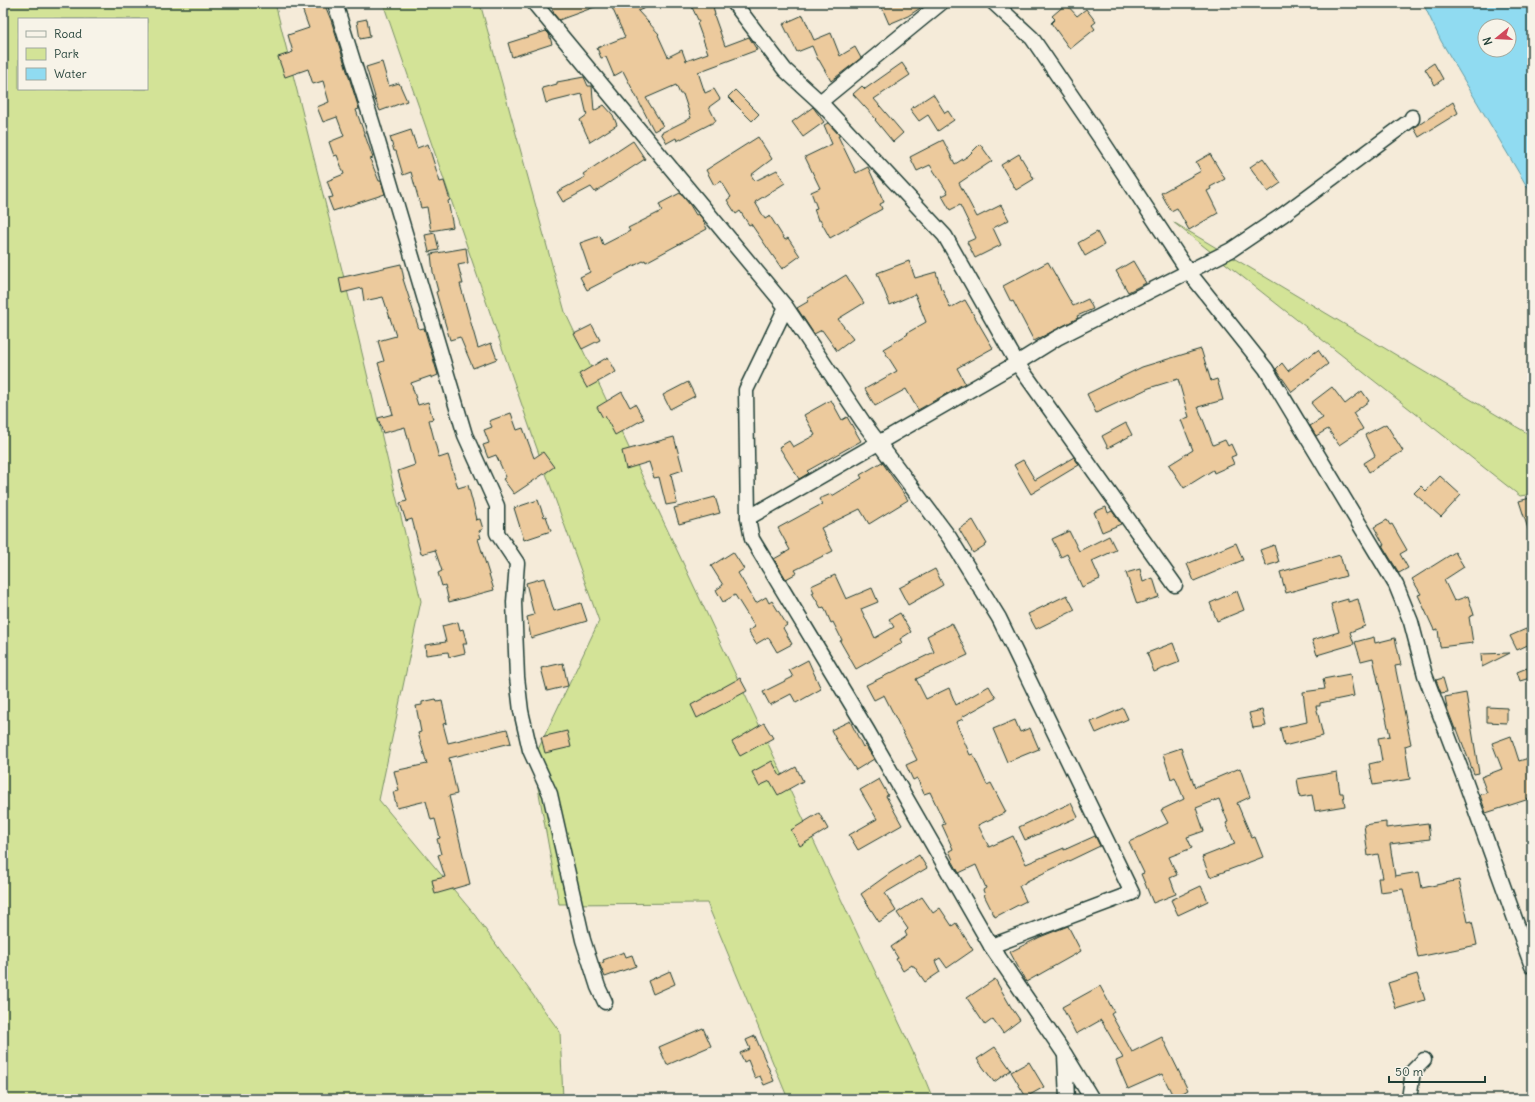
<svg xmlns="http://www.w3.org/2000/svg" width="1535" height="1102" font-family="Delius,sans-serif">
<rect width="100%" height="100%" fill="#f5ebd9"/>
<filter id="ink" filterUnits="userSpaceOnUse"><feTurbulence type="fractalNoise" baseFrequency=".025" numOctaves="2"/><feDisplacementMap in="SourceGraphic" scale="8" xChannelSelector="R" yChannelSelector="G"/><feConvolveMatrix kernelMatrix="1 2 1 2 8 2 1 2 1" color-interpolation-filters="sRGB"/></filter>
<g filter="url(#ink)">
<g fill="#d3e397" stroke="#799066" fill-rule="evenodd">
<path d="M3 3H275L348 294 421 601 379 800 474 914 560 1032 563 1099H3ZM19 19H147V89H19Z"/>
<polygon points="383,3 480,3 565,312 920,1067 933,1099 788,1099 707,903 559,904 533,760 599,621 535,443"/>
<polygon points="1173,222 1532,436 1532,494 1520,496"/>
</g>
<path fill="#90dbf1" stroke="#639ca5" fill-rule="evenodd" d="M1423 3H1532V195L1441 41ZM1485 26H1509V50H1485Z"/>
<g fill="#ecca9d" stroke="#1f3d34">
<polygon points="300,3 324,3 331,20 359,109 356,110 373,158 370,159 379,181 381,181 385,194 333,211 328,198 333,197 327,181 344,174 337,155 334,156 329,142 344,136 337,117 323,122 317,107 329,102 323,81 313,84 308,69 285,77 278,57 293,52 288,35 309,28"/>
<polygon points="550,3 602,3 603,4 559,20 554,14"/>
<polygon points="610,3 656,3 638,11 659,34 658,35 668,57 682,50 686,61 708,53 697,23 699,22 690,3 710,3 713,6 715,15 714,15 725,46 749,37 757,50 698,72 705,93 714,89 720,99 709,107 716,121 677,141 676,138 667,143 661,133 691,118 683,94 680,94 676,85 646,98 663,126 654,131 623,71 614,76 606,57 601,58 597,48 625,37"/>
<polygon points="880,3 928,3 908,16 889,24"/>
<polygon points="1066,4 1077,16 1086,9 1096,22 1092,25 1095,29 1070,49 1051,23 1055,19 1052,16"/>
<polygon points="803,15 814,40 831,33 840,56 855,47 861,58 831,81 819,60 818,60 812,46 797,52 783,24"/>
<polygon points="367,19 370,37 360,39 357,21"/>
<polygon points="546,31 549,34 552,44 512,57 508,43"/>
<polygon points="382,62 389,86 399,83 407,101 380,111 374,97 375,97 366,67"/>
<polygon points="902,63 910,75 874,99 903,133 893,142 875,120 876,119 853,94 862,86 865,89"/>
<polygon points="1434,63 1443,79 1435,85 1425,69"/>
<polygon points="584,77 588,86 592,86 594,111 604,105 613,115 617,125 590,142 580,120 587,115 582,94 546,103 542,88 557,84 557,82"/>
<polygon points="735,90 759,114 752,121 728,97"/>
<polygon points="933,94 945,113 948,111 954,120 938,131 928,115 919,121 910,109"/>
<polygon points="1453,102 1458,113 1419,137 1414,128"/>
<polygon points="813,107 824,122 803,137 792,122"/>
<polygon points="828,123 840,136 838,136 856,173 868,167 884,202 880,204 882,209 830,238 820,220 818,220 814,209 817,208 811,192 820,188 805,157 832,144 824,125"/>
<polygon points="411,130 417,148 428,144 440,182 444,181 450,200 448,201 453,227 431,231 427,207 421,208 411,172 403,175 396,151 394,151 390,137"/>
<polygon points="758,137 772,159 751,175 755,181 777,170 785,183 755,202 765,219 770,216 785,240 788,238 800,256 782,269 751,224 749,225 740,211 736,214 727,200 731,197 721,181 714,185 706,170"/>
<polygon points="943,140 955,164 968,156 980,144 992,161 959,183 977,217 1001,205 1009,220 993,228 1001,245 975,258 967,242 976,238 960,205 950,210 942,196 948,193 930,165 917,171 910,157"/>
<polygon points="633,141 645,159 595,192 591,187 563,202 557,192 585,177 583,174"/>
<polygon points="1019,154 1034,179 1016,190 1001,165"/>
<polygon points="1210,154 1225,179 1210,187 1211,189 1207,191 1218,213 1189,230 1177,208 1171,211 1161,193 1201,171 1196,162"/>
<polygon points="1263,158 1281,183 1268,192 1250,167"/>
<polygon points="680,193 690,205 696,215 698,214 702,218 707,229 646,262 645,260 587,290 580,277 590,272 580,243 600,236 603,245 630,231 628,228 662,211 659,204"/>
<polygon points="1097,232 1104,245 1085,256 1078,243"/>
<polygon points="435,233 439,250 429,252 425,235"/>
<polygon points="466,248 468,263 458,265 463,284 460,284 478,348 491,343 497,359 473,368 460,337 450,340 436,292 438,291 433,272 431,254"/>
<polygon points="909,261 915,278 936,272 941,289 942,288 950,308 965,300 993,348 957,368 965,383 918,410 906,389 875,406 865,389 897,371 883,349 908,334 907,333 926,322 915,294 890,305 877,273"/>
<polygon points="1133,261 1146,283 1128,292 1116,271"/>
<polygon points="1048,262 1073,306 1088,299 1093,309 1077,316 1078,318 1034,341 1013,301 1011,302 1003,286"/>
<polygon points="401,264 404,279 403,279 419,329 424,328 438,375 431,378 431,376 411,383 418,405 428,402 433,419 429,420 439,458 448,455 458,488 468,485 477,519 475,520 480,519 483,529 479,531 481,538 478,539 494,590 449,602 445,585 442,586 438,573 442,571 435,550 421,554 412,519 406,521 400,503 407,501 398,471 415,465 405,427 383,433 378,418 393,414 378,363 384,361 378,341 396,336 383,297 364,301 362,288 342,293 339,278"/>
<polygon points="846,275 864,303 838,319 853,339 837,351 822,330 814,334 797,308 809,301 807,299"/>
<polygon points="592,325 600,340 582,349 574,334"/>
<polygon points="1201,349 1211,381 1217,379 1223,400 1198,407 1213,445 1225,440 1228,446 1231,444 1236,455 1231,457 1234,464 1214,473 1213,470 1184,488 1169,465 1193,450 1181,420 1189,417 1178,379 1149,388 1096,413 1087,394 1142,367"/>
<polygon points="1318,350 1328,364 1292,392 1276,369 1282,363 1288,371 1306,357 1307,358"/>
<polygon points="608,357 616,372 587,388 579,374"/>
<polygon points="688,382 695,396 670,409 663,395"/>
<polygon points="1332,387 1345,404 1362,391 1369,401 1353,413 1363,429 1339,445 1328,429 1316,436 1310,426 1323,418 1311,403"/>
<polygon points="622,392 630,407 635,404 644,419 615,435 605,416 603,418 597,407"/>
<polygon points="831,400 842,420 847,417 861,441 807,471 809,473 799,479 779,447 789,441 793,447 815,435 804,415"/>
<polygon points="511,413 517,430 523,428 534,458 543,452 554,467 514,494 503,479 506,477 496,455 488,458 483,445 489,443 484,430 492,427 489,421"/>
<polygon points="1126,423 1132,435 1108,448 1102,436"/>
<polygon points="1386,424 1403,451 1369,472 1364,463 1375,456 1365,435"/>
<polygon points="674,437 683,470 671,474 677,503 666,505 659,477 654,478 649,462 626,469 622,451"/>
<polygon points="1074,457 1079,465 1031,494 1014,465 1023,460 1035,480"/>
<polygon points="882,462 908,500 869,524 860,509 821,528 833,551 795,570 797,573 786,579 774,559 790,550 778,528 822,504 819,499 831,494 832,496 862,478 860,475"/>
<polygon points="1440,476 1461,495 1441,517 1414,493 1421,486 1426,491"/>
<polygon points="715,497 720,513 679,524 674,508"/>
<polygon points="1530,498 1532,504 1532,535 1530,535 1519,501"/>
<polygon points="538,500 544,517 546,516 551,531 524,540 514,508"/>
<polygon points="1106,507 1108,513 1112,511 1121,524 1102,532 1094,512"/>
<polygon points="973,520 987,544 973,553 959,529"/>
<polygon points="1387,520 1390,525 1392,524 1407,550 1400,554 1408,568 1399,573 1382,545 1384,545 1374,527"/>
<polygon points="1069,531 1079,551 1109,536 1116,550 1092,561 1100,579 1082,587 1067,554 1061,557 1052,539"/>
<polygon points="1236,543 1243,560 1194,581 1187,564"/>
<polygon points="1274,545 1279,562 1266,566 1260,550"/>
<polygon points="733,552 744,569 738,573 756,603 766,597 769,603 772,601 787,625 783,628 792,644 777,652 768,637 756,644 748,631 755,627 735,595 723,602 716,590 723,585 711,566"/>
<polygon points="1455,552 1464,567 1444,580 1454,601 1468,596 1474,615 1469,617 1473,643 1440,647 1438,629 1434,630 1418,595 1421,594 1412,579"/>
<polygon points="1340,555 1346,576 1286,593 1280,572"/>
<polygon points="935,569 943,585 908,605 899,588"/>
<polygon points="1140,569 1143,582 1153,578 1159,597 1137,604 1126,573"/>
<polygon points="835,575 846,599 872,588 878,602 861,609 875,638 894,627 889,619 900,613 911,632 900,639 902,643 856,669 840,641 842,640 833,622 831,623 824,607 821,608 812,593 814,592 811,586"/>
<polygon points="544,578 554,611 581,603 587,621 531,638 527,617 534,615 526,583"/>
<polygon points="1237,591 1244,610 1217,621 1210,603"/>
<polygon points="1067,595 1075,610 1036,629 1028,614"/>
<polygon points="1348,599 1348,602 1358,599 1365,626 1350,632 1354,644 1317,655 1312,640 1339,632 1331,604"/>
<polygon points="458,622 460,630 463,629 467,644 463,644 465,653 449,657 448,652 426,655 425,645 446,642 442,626"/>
<polygon points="952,623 968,655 916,679 926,699 949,688 956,705 989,686 996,698 962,717 963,719 956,722 970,755 973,754 987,785 991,783 1006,812 978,825 989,847 1013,836 1026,864 1064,848 1064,850 1095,836 1100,846 1025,882 1025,883 1019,886 1026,901 995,917 984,895 985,895 983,890 986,888 976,865 959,873 953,862 952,861 953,860 949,851 953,849 942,825 945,824 930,792 924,794 917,778 913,780 906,765 917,760 884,695 874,700 866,685 934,652 927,636"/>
<polygon points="1526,629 1532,643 1517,650 1510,636"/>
<polygon points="1374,637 1375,643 1395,638 1401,665 1395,666 1411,744 1405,746 1410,779 1373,785 1369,764 1382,761 1378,738 1390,736 1373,658 1361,661 1355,642"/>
<polygon points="1173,643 1180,662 1154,672 1147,653"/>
<polygon points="1510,653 1482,667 1481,654"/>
<polygon points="808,660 821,689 796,703 791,694 770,705 763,692 793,677 789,670"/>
<polygon points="563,663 568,686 547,691 541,668"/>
<polygon points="1527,668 1530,678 1520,681 1517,672"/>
<polygon points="1350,674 1354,696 1320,703 1320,706 1316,706 1323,736 1284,746 1280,728 1307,722 1303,692 1325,689 1323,679"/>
<polygon points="740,678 747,691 697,718 691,705"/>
<polygon points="1443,678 1447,692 1441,693 1436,680"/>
<polygon points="1466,693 1479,773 1474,774 1457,729 1455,729 1447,708 1445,697"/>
<polygon points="436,699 437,702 442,701 447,723 443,724 448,743 507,729 511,743 449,758 457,794 449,796 470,884 435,894 432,880 445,877 438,855 441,854 437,839 440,838 435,819 431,820 426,801 397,808 393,792 399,791 394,771 427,764 418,733 421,732 416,706 422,705 422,702"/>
<polygon points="1487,707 1507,708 1507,723 1487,722"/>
<polygon points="1123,708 1128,719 1096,733 1091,722"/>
<polygon points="1262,710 1266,726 1253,728 1249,713"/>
<polygon points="1015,720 1020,732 1030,728 1039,749 1007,762 993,729"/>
<polygon points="850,721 863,747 865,745 874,759 856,770 838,743 831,730"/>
<polygon points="764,723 773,738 740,756 732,742"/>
<polygon points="567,731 571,747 545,753 541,737"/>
<polygon points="1511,736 1519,761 1532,757 1532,798 1486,813 1480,795 1487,793 1481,777 1502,769 1492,743"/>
<polygon points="1181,748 1195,787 1240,768 1250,797 1237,803 1252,838 1255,837 1263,857 1210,877 1202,857 1235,844 1226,823 1228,822 1219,799 1196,808 1204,831 1187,837 1192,848 1169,857 1177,875 1170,878 1176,894 1153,903 1141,874 1144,873 1129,842 1168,823 1161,810 1184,799 1175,777 1171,779 1163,754"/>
<polygon points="772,761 780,776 796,767 803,781 778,795 770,781 759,786 752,772"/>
<polygon points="1337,772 1340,793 1343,793 1345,806 1315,811 1312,795 1300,797 1297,779"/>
<polygon points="879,779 888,795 886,796 902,825 858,850 849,835 877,819 860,790"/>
<polygon points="1071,803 1078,817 1025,840 1019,827"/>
<polygon points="819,813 828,829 800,846 791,830"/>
<polygon points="1386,822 1386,828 1428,823 1430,839 1390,844 1395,876 1419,872 1422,888 1459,880 1468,922 1472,921 1477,945 1418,957 1403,889 1380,892 1378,878 1383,878 1378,854 1368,856 1364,825"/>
<polygon points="919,855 927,868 885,893 896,911 879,922 861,894 890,873"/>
<polygon points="1201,886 1208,901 1178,915 1171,900"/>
<polygon points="922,897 933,913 940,908 952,926 956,923 973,950 947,968 940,958 935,961 940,972 925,982 914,966 912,966 912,965 903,971 896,959 898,958 891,947 907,936 905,932 908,929 897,913"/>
<polygon points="1068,926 1081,951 1026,982 1010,952 1040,937"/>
<polygon points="624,952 626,957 632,955 636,966 605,977 599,963 604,962 603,960"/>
<polygon points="670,971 675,984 653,994 648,981"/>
<polygon points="1417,974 1425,1000 1396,1009 1388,983"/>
<polygon points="995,979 1011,1007 1020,1020 1003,1033 993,1019 985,1025 967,998"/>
<polygon points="1100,986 1114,1012 1111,1014 1132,1052 1162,1037 1188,1090 1174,1098 1162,1074 1128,1089 1116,1061 1123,1058 1101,1020 1076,1034 1062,1007"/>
<polygon points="703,1028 711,1046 667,1065 659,1047"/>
<polygon points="755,1036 774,1081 764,1085 760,1076 755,1078 748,1060 744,1062 740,1053 750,1049 746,1040"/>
<polygon points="995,1047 1011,1070 994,1082 977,1059"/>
<polygon points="1029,1062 1044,1087 1026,1097 1011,1072"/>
</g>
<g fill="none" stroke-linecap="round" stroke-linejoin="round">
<defs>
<g id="minor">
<polyline points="335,3 373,125 465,435 497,506 497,533 517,563 514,602 517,677 521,711 530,750 550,794 583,940 598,987 605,1002"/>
<polyline points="534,3 786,307 863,422 949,537 999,618 1132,893 991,946"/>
<polyline points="734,3 785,70 820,102 945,236 1017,363 1175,585"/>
<polyline points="994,3 1032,38 1101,139 1188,271 1266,369 1396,585 1411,622 1425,675 1463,775 1532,966"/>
<polyline points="820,102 941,3"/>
<polyline points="786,307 746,390 748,518 752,539 867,730 991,946 1064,1053 1092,1099"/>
<polyline points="748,518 1017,363 1057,338 1231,250 1284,214 1412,119 1412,117"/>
<polyline points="1065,1055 1067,1099"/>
<polyline points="1409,1099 1413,1071 1424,1060"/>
</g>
</defs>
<use href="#minor" stroke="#1f3d34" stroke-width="17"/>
<use href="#minor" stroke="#f7f3e8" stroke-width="14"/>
</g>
</g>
<rect width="1535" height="1102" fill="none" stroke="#f7f3e8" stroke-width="16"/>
<rect x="8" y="8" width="1519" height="1086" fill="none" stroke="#1f3d34" stroke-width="1.5" filter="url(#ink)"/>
<rect x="18" y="18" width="130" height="72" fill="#f7f3e8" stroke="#a1aaa0"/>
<rect x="26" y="31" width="20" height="6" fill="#f7f3e8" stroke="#a1aaa0"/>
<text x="54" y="38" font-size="12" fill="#1f3d34">Road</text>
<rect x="26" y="48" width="20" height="12" fill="#d3e397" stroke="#a1aaa0"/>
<text x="54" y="58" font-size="12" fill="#1f3d34">Park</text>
<rect x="26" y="68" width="20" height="12" fill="#90dbf1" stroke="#a1aaa0"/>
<text x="54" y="78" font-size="12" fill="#1f3d34">Water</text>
<g transform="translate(1497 38) rotate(252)"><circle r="19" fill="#f7f3e8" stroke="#a1aaa0"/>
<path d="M0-3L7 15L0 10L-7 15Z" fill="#d1495b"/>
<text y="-6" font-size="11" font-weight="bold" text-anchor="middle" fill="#1f3d34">N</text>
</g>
<path d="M1389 1076v6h96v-6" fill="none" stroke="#1f3d34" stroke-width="2"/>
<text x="1395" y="1076" font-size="12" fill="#1f3d34" stroke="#f7f3e8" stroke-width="3" paint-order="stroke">50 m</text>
</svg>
